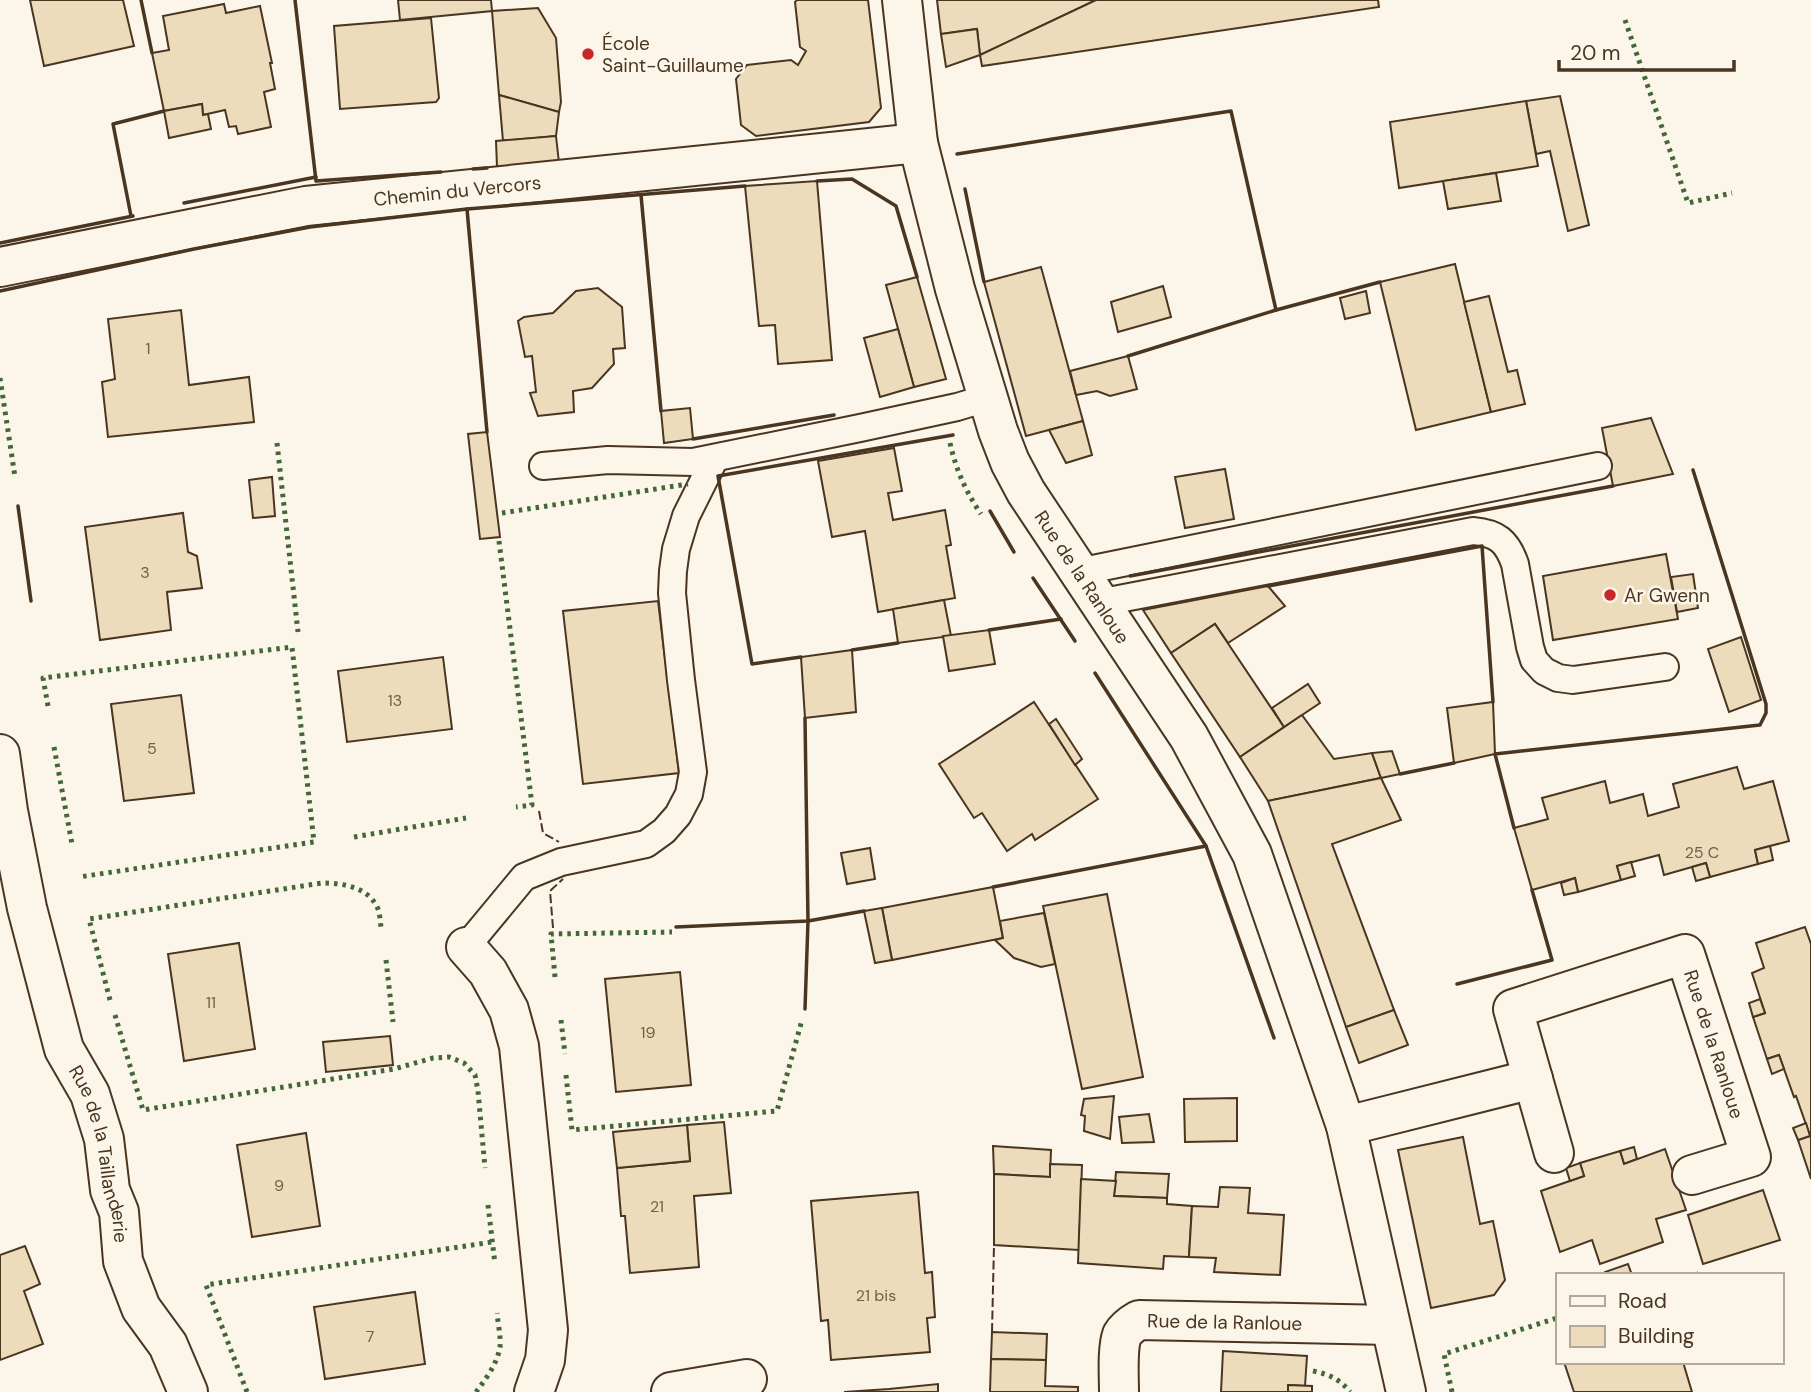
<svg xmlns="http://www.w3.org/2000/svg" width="1811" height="1392" font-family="'DM Sans',sans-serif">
<rect width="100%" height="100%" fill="#fbf6e9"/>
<g fill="#ecdcbc" stroke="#4a3520" stroke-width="2">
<polygon points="30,0 123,0 134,46 44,66"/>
<polygon points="398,0 491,0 492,11 400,20"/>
<polygon points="797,0 868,0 881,108 869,122 756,136 741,125 736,79 747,65 791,60 798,65 806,51 800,47 795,2"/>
<polygon points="937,0 1096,0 980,55 977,29 941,34"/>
<polygon points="1096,0 1378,0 1379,7 982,66 980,55"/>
<polygon points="224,4 226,13 260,6 272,63 270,63 275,89 264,92 271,127 238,134 236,126 229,127 225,110 203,115 202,104 164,111 152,53 169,50 163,16"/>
<polygon points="538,8 556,38 561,102 559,112 499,95 492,11"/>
<polygon points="431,18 439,98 436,102 340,109 334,26"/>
<polygon points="977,29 980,55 946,67 941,34"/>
<polygon points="499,95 559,112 556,136 503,141"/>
<polygon points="1560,96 1589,225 1568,231 1550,151 1536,154 1526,101"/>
<polygon points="1526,101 1538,166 1399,188 1390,122"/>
<polygon points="202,104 203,115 208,114 211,129 169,138 164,111"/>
<polygon points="556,136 559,163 497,167 496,141"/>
<polygon points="1496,173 1501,201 1448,209 1443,181"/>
<polygon points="817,181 832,360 778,364 775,325 759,326 745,186"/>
<polygon points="1455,264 1491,412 1416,430 1380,282"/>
<polygon points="1041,267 1083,421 1026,436 984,282"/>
<polygon points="917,277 946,379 914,387 886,285"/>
<polygon points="1163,286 1171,317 1118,332 1111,302"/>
<polygon points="598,288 622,307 625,348 613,349 614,364 592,388 573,391 574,412 538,416 530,393 536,392 532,356 525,357 518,321 524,317 553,313 576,291"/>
<polygon points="1366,291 1370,313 1345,319 1340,298"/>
<polygon points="1489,296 1508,372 1517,370 1525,404 1491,412 1464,302"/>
<polygon points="181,310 189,385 249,377 254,422 108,437 102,382 115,379 108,319"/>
<polygon points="898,329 914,387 880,397 864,338"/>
<polygon points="1128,356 1137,389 1110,396 1097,391 1076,395 1070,371"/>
<polygon points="690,408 693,439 664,443 661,411"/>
<polygon points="1651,418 1673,474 1613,486 1602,428"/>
<polygon points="1083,421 1092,455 1066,463 1049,430"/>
<polygon points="487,432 500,537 480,539 468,434"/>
<polygon points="894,448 902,491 888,493 893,520 945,510 951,545 946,546 955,598 878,612 865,531 832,537 818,461"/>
<polygon points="1225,469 1234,519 1185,528 1175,477"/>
<polygon points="272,477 275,516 253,518 249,480"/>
<polygon points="183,513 188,552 197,556 202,588 167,592 171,630 100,640 85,527"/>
<polygon points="1666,554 1678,619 1553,640 1543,576"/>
<polygon points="1693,574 1698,608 1677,612 1671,577"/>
<polygon points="1268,586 1285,606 1228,643 1215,624 1171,653 1143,610"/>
<polygon points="944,600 951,636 898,643 893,609"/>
<polygon points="658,601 679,773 583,784 563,611"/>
<polygon points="1215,624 1284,727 1240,757 1171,653"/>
<polygon points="989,630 995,664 949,671 943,636"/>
<polygon points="1741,637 1761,700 1729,712 1708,649"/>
<polygon points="852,650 856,712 805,718 801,657"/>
<polygon points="443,657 452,729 347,742 338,671"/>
<polygon points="1308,684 1320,703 1284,727 1272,708"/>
<polygon points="181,695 194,793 124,801 111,704"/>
<polygon points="1034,702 1098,799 1035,840 1032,834 1007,851 982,813 974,818 939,764"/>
<polygon points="1493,702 1495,754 1454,763 1447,708"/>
<polygon points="1302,715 1334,759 1372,753 1381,778 1268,801 1240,757"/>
<polygon points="1056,719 1082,759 1075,765 1049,724"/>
<polygon points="1392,751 1400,774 1381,778 1372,753"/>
<polygon points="1737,767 1744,789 1773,781 1789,841 1755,850 1758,864 1710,877 1706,863 1664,875 1659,855 1617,866 1621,880 1578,892 1575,878 1532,890 1514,828 1548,819 1542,798 1605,781 1610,803 1643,794 1648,816 1679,807 1673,784"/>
<polygon points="1381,778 1401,820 1332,844 1394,1010 1346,1027 1268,801"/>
<polygon points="1770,846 1773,860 1758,864 1755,850"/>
<polygon points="870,848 875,879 847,884 841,853"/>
<polygon points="1631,862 1635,876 1621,880 1617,866"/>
<polygon points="1706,863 1710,877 1696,881 1692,867"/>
<polygon points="1575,878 1578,892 1564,895 1561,883"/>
<polygon points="993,887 1003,938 892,960 882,908"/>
<polygon points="1107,894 1143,1077 1082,1089 1043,906"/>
<polygon points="882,908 892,960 875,963 864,911"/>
<polygon points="1044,913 1055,964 1041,967 1014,958 995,940 1003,938 1000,921"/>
<polygon points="1805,927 1811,944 1811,1179 1798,1140 1810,1136 1796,1096 1794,1097 1779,1055 1767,1059 1753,1017 1765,1013 1752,973 1764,968 1756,943"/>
<polygon points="239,943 255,1049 184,1061 168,954"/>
<polygon points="680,972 691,1085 616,1092 605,979"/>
<polygon points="1760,999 1765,1013 1753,1017 1749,1003"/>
<polygon points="1394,1010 1408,1045 1359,1063 1346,1027"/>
<polygon points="390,1036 393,1065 326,1072 323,1042"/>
<polygon points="1779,1055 1784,1069 1772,1074 1767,1059"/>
<polygon points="1114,1096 1110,1139 1084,1131 1085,1116 1081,1115 1084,1099"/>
<polygon points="1237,1098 1237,1141 1185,1142 1184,1099"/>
<polygon points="1149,1114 1154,1142 1122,1143 1119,1117"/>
<polygon points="724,1122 731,1193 694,1196 699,1267 630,1273 625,1216 621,1216 617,1168 690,1161 687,1125"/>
<polygon points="1806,1123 1810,1136 1798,1140 1793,1128"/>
<polygon points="687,1125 690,1161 617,1168 613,1132"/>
<polygon points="306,1133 320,1226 252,1237 237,1145"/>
<polygon points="1463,1137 1480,1224 1493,1221 1505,1280 1494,1295 1431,1308 1398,1150"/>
<polygon points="993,1146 1051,1150 1050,1177 994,1174"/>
<polygon points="1634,1147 1637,1159 1624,1164 1620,1151"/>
<polygon points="1665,1149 1686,1210 1656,1219 1663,1242 1600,1264 1592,1240 1560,1252 1541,1191 1584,1176 1580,1163 1620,1151 1624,1164"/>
<polygon points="1580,1163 1584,1176 1570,1181 1566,1168"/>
<polygon points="1050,1164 1082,1165 1079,1250 994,1245 994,1174 1050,1177"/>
<polygon points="1116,1172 1169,1174 1167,1198 1114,1196"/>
<polygon points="1081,1179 1116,1181 1114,1196 1167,1198 1167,1204 1192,1206 1189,1257 1164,1256 1163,1269 1078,1263"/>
<polygon points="1220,1187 1250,1188 1248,1213 1284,1215 1280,1275 1214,1272 1216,1258 1189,1257 1192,1206 1218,1207"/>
<polygon points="1763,1190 1780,1240 1703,1264 1688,1215"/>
<polygon points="918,1192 925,1273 932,1272 935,1317 927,1318 930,1352 831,1360 828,1320 821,1321 811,1201"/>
<polygon points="25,1246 40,1284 24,1291 43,1344 0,1360 0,1255"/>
<polygon points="1628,1264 1632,1275 1606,1275 1605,1272"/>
<polygon points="415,1292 425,1364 325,1379 314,1307"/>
<polygon points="992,1332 1047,1334 1046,1360 991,1359"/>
<polygon points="1223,1351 1307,1356 1305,1386 1288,1385 1288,1392 1221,1392"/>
<polygon points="991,1359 1046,1360 1045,1386 1078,1387 1078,1392 990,1392"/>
<polygon points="1564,1362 1683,1362 1692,1392 1574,1392"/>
<polygon points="938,1384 938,1392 844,1392 889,1389"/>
<polygon points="1288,1385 1312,1386 1312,1392 1288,1392"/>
</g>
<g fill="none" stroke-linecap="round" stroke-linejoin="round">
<defs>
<g id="service">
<polyline points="543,466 608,460 693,462 860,428 957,407 987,398"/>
<polyline points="1078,572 1598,466"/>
<path d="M1098 603 1473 531C1497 533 1507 541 1515 564L1530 647 1534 660 1544 671 1558 678 1573 680 1665 667"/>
<polyline points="466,947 524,877 561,862 646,844 664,831 678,815 689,794 693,772 681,680 672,593 673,571 676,549 686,516 715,458"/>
</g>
<g id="minor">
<path id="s1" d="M902 0 918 143 955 289 998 431 1010 462 1026 492 1189 737 1252 854 1346 1126 1406 1392"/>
<path id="s2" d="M0 267 306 206 918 143"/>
<path id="s3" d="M0 754 8 811 27 908 64 1049 90 1094 104 1139 110 1190 119 1212 123 1261 141 1308 168 1345 188 1392"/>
<polyline points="466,947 488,972 509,1010 519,1046 548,1330 545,1360 534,1392"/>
<polyline points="1346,1126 1533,1079"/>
<path id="s4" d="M1554 1153 1513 1009 1685 954 1751 1157 1692 1175"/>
<polyline points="671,1392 747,1379"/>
<path id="s5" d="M1119 1392C1119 1376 1117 1349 1122 1335 1126 1328 1132 1324 1139 1320L1390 1325"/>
</g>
</defs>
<use href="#service" stroke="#4a3520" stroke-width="30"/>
<use href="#minor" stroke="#4a3520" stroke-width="42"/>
<use href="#service" stroke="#fbf6e9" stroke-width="26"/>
<use href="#minor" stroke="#fbf6e9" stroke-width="38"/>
<g stroke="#436837" stroke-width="5" stroke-dasharray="3.5 5" stroke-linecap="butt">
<polyline points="1625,20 1688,203 1732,193"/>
<polyline points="0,378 15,477"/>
<polyline points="277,443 298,632"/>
<path d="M950 443C956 470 966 492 981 514"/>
<polyline points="502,513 688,484"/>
<polyline points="499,541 532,805 516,807"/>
<polyline points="48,706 43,678 292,647 314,842 79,877"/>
<polyline points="54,747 72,844"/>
<polyline points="354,837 466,818"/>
<polyline points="386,960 393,1022"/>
<polyline points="555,977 551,934 672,932"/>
<path d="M110 1000 89 919 322 883C343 883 369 887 378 909 380 914 380 921 381 927"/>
<polyline points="115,1015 143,1110 394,1069 433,1058 449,1057 464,1063 475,1075 478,1091 485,1168"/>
<polyline points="561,1020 565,1054"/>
<polyline points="566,1075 572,1130 777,1111 802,1020"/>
<polyline points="488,1205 495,1264"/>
<polyline points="1695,1275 1701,1273"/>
<path d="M1313 1371C1328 1374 1340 1379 1350 1392"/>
<polyline points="247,1392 206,1285 492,1242"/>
<path d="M476 1392C486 1379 497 1364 500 1347 501 1337 498 1324 497 1313"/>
<polyline points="1452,1392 1444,1354 1557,1318"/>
</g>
<g stroke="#4a3520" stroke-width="2" stroke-dasharray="9 3.5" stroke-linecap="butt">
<polyline points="539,811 543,833 559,842"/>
<polyline points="553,928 550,891 563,879"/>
<polyline points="992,1332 994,1245"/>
</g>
<g stroke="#4a3520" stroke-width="3.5">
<polyline points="141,0 152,53"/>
<polyline points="295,0 316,181 441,172"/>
<polyline points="957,154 1231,111 1276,310"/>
<polyline points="473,169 487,168"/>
<polyline points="817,181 852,179 896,206 917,277"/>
<polyline points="965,189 984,282"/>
<polyline points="641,195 661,411"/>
<polyline points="184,203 316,177"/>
<polyline points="131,216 113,124 164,111"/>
<polyline points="0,243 133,216"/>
<polyline points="0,291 194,249 310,227 467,209"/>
<polyline points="1128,356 1276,310 1380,282"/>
<polyline points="487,432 467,209 745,186"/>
<polyline points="693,439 834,415"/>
<polyline points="18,506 31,601"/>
<polyline points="990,511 1014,552"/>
<polyline points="1130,576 1613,486"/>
<polyline points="1033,578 1075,641"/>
<polyline points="1268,586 1482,546 1493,702"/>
<polyline points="989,630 1061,619"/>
<polyline points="852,650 898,643"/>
<polyline points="801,657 752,664 718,476 953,435"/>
<polyline points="1400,774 1454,763"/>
<polyline points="1514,828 1495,754 1760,725 1766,713 1766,704 1693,470"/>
<polyline points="1206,846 1274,1038"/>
<polyline points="993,887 1206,846 1095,673"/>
<polyline points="676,927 808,921 864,911"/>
<polyline points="1457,984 1552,960 1532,890"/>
<polyline points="805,1009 808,921 805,718"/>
</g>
</g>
<g fill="#c62828" stroke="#fbf6e9" stroke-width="2.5">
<circle cx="588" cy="54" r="7"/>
<circle cx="1610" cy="595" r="7"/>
</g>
<g text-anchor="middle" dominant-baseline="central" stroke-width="5" stroke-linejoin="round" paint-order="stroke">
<g font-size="16" fill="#725f47">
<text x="148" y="348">1</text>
<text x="145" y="572">3</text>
<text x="395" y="700">13</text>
<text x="152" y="748">5</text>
<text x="1702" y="852">25 C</text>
<text x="211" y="1002">11</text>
<text x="648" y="1032">19</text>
<text x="279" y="1185">9</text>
<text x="657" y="1206">21</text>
<text x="876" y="1295">21 bis</text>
<text x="370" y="1336">7</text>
</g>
<g font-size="19" fill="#4a3520" stroke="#fbf6e9" text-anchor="start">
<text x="602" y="43">École<tspan x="602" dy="22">Saint-Guillaume</tspan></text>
<text x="1624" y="595">Ar Gwenn</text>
</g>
<g font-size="19" fill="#4a3520" stroke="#fbf6e9">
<text stroke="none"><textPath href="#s2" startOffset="464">Chemin du Vercors</textPath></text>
<text stroke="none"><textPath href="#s1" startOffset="612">Rue de la Ranloue</textPath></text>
<text stroke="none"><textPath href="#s4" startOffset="425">Rue de la Ranloue</textPath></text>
<text stroke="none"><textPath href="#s3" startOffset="415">Rue de la Taillanderie</textPath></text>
<text stroke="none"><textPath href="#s5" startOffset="166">Rue de la Ranloue</textPath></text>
</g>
</g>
<rect x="1556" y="1273" width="228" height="91" fill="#fbf6e9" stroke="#b4a999" stroke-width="2"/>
<rect x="1570" y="1296" width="35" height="10" fill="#fbf6e9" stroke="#b4a999" stroke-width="2"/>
<text x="1618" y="1308" font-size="21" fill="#4a3520">Road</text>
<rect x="1570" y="1326" width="35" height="21" fill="#ecdcbc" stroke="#b4a999" stroke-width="2"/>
<text x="1618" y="1343" font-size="21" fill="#4a3520">Building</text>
<path d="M1559 60v10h175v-10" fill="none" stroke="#4a3520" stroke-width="3.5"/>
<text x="1570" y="60" font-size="21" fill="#4a3520" stroke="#fbf6e9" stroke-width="5" paint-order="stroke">20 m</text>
</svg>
